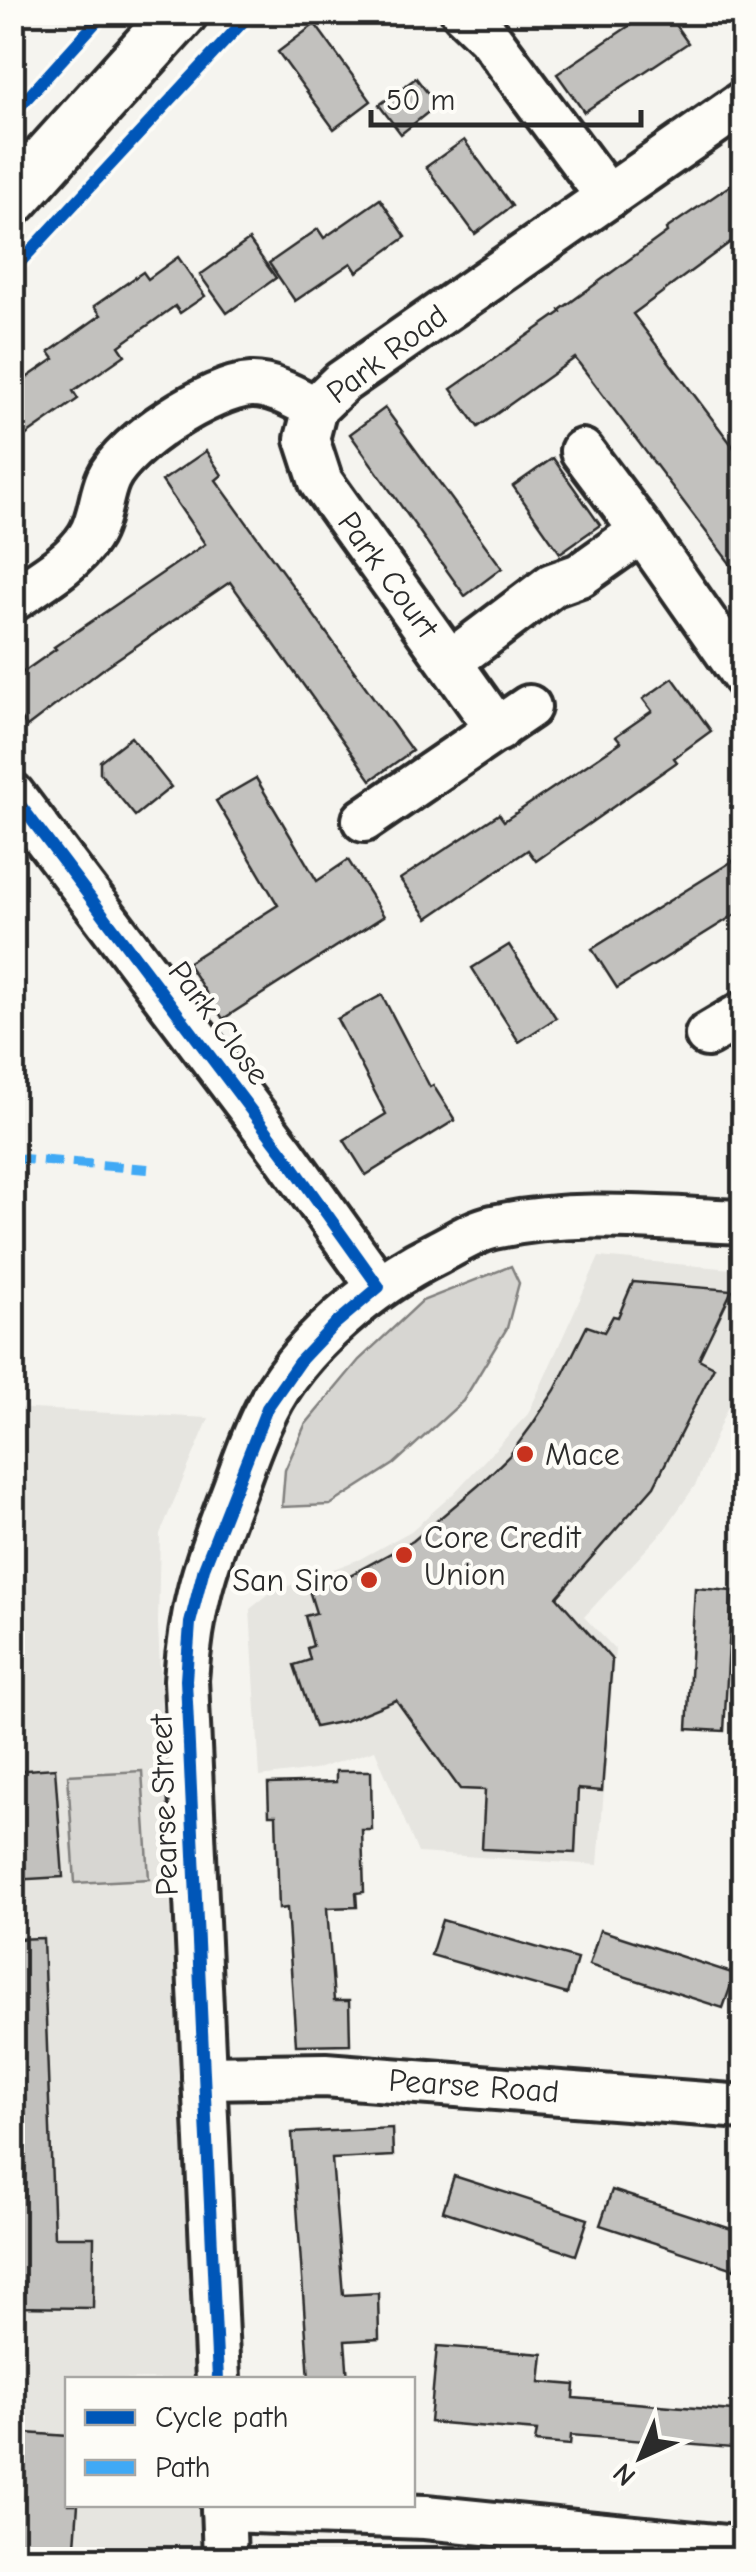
<svg xmlns="http://www.w3.org/2000/svg" width="756" height="2572" font-family="'Comic Neue',sans-serif">
<rect width="100%" height="100%" fill="#f5f4ef"/>
<filter id="ink" filterUnits="userSpaceOnUse"><feTurbulence type="fractalNoise" baseFrequency=".01" numOctaves="2"/><feDisplacementMap in="SourceGraphic" scale="20" xChannelSelector="R" yChannelSelector="G"/><feConvolveMatrix kernelMatrix="1 2 1 2 8 2 1 2 1" color-interpolation-filters="sRGB"/></filter>
<g filter="url(#ink)">
<g fill="#e6e5e0">
<polygon points="599,1257 743,1270 743,1369 696,1484 665,1529 584,1617 615,1649 598,1865 418,1853 375,1750 314,1770 260,1777 250,1609 270,1593 360,1559 411,1531 453,1494 528,1414"/>
<polygon points="13,1408 209,1418 160,1534 158,1624 170,1898 199,2364 204,2379 68,2380 68,2504 213,2505 215,2559 13,2560"/>
</g>
<g fill="#d7d6d2" stroke="#81807e" stroke-width="2.5">
<polygon points="511,1266 519,1283 507,1328 463,1401 394,1464 330,1505 282,1507 285,1470 305,1425 359,1360 422,1301"/>
<polygon points="142,1771 149,1879 75,1883 68,1775"/>
</g>
<g fill="#c2c1be" stroke="#2b2b2b" stroke-width="2.5">
<polygon points="650,12 666,12 688,43 584,112 557,74"/>
<polygon points="315,24 371,101 334,129 278,52"/>
<polygon points="416,78 437,105 401,134 379,105"/>
<polygon points="464,140 512,206 475,234 426,167"/>
<polygon points="744,176 744,232 633,314 744,461 744,582 575,358 478,427 451,389 561,312 560,310 667,232 666,229"/>
<polygon points="380,199 406,237 357,272 351,263 295,301 269,263 318,229 324,238"/>
<polygon points="249,240 276,278 227,313 200,275"/>
<polygon points="178,257 205,296 180,313 175,306 119,346 125,355 73,391 78,399 12,445 12,388 54,359 49,352 101,315 94,306 143,272 148,279"/>
<polygon points="385,408 502,568 465,596 350,434"/>
<polygon points="206,451 222,475 216,480 412,751 371,780 230,582 107,666 27,727 12,707 12,680 56,649 54,647 205,544 162,481"/>
<polygon points="553,458 600,525 560,553 513,486"/>
<polygon points="673,678 711,731 674,758 677,762 536,861 528,850 428,918 400,879 499,814 504,821 621,742 616,736 652,711 643,699"/>
<polygon points="131,737 171,787 135,816 100,773 100,761"/>
<polygon points="256,778 317,881 348,860 384,916 223,1019 187,963 278,905 216,801"/>
<polygon points="744,854 744,909 617,988 592,949"/>
<polygon points="509,945 556,1018 519,1042 472,968"/>
<polygon points="382,995 430,1087 433,1085 455,1120 366,1175 344,1140 386,1114 337,1019"/>
<polygon points="633,1282 732,1290 699,1359 714,1367 654,1486 557,1597 612,1660 602,1791 578,1789 575,1853 482,1849 485,1790 460,1789 396,1700 345,1721 315,1727 294,1665 310,1660 307,1648 313,1646 305,1616 316,1613 309,1590 348,1576 413,1541 479,1485 509,1456 532,1425 555,1390 587,1326 604,1332 613,1316 618,1317"/>
<polygon points="695,1588 732,1591 724,1731 687,1729"/>
<polygon points="55,1768 63,1877 12,1880 12,1771"/>
<polygon points="336,1771 371,1771 372,1830 362,1830 364,1892 356,1893 357,1907 327,1908 334,2001 349,2001 350,2044 296,2045 287,1908 279,1909 276,1815 269,1815 268,1784 336,1782"/>
<polygon points="442,1920 577,1959 567,1994 431,1955"/>
<polygon points="600,1930 735,1974 723,2008 589,1965"/>
<polygon points="43,1938 54,2237 94,2237 93,2308 12,2307 12,1939"/>
<polygon points="392,2128 393,2156 332,2159 343,2295 378,2293 379,2339 345,2341 348,2380 309,2380 292,2133"/>
<polygon points="454,2176 588,2219 576,2255 443,2211"/>
<polygon points="612,2190 744,2233 734,2269 600,2225"/>
<polygon points="437,2346 543,2354 540,2382 575,2385 574,2398 744,2412 744,2449 571,2435 570,2445 535,2442 537,2431 430,2422"/>
<polygon points="12,2432 68,2436 68,2504 78,2504 74,2560 12,2560"/>
</g>
<g fill="none" stroke-linecap="round" stroke-linejoin="round">
<defs>
<g id="minor">
<polyline points="463,12 488,36 608,197"/>
<polyline points="315,408 307,439 321,482 498,730"/>
<polyline points="582,451 642,531 744,677"/>
<path d="M12 600C38 582 72 564 89 537 100 520 100 497 108 479 124 443 212 387 251 385 272 384 297 399 315 408L342 382 744 102"/>
<polyline points="450,662 552,585 580,575 642,531"/>
<polyline points="12,794 284,1154 379,1287"/>
<polyline points="364,820 529,707"/>
<polyline points="707,1035 744,1013"/>
<polyline points="204,2077 325,2075 744,2107"/>
<path d="M218 2380 186 1680C191 1609 204 1568 229 1503 241 1473 251 1440 266 1411 297 1346 374 1284 437 1253 455 1244 474 1231 493 1227 576 1209 659 1219 744 1222"/>
<polyline points="223,2504 225,2560"/>
<polyline points="223,2510 425,2517 744,2549"/>
</g>
<polyline id="major" points="12,199 181,12"/>
</defs>
<use href="#minor" stroke="#2b2b2b" stroke-width="50"/>
<use href="#major" stroke="#2b2b2b" stroke-width="60"/>
<use href="#minor" stroke="#fdfcf7" stroke-width="42"/>
<use href="#major" stroke="#fdfcf7" stroke-width="52"/>
<polyline stroke="#3fa9f5" stroke-width="10" stroke-dasharray="20 10" stroke-linecap="butt" points="12,1158 148,1169"/>
<defs>
<g id="cycleway">
<polyline points="12,115 105,12"/>
<polyline points="12,271 252,12"/>
<polyline points="12,794 284,1154 379,1287 334,1325 299,1362 267,1408 204,1568 190,1623 186,1680 218,2380"/>
</g>
</defs>
<use href="#cycleway" stroke="#fdfcf7" stroke-width="19"/>
<use href="#cycleway" stroke="#0057b8" stroke-width="12"/>
</g>
</g>
<g fill="#c8321e" stroke="#fdfcf7" stroke-width="4">
<circle cx="525" cy="1454" r="10"/>
<circle cx="404" cy="1555" r="10"/>
<circle cx="369" cy="1580" r="10"/>
</g>
<g text-anchor="middle" dominant-baseline="central" stroke-width="9" stroke-linejoin="round" paint-order="stroke">
<g font-size="32" fill="#2b2b2b" stroke="#fdfcf7">
<text transform="translate(387 354) rotate(-37)">Park Road</text>
<text transform="translate(388 575) rotate(54)">Park Court</text>
<text transform="translate(219 1023) rotate(53)">Park Close</text>
<text transform="translate(164 1805) rotate(-92)">Pearse Street</text>
<text transform="translate(474 2086) rotate(4)">Pearse Road</text>
</g>
<g font-size="32" fill="#2b2b2b" stroke="#fdfcf7" text-anchor="start">
<text x="545" y="1454">Mace</text>
<text x="424" y="1537">Core Credit<tspan x="424" dy="37">Union</tspan></text>
<text x="349" y="1580" text-anchor="end">San Siro</text>
</g>
</g>
<rect width="756" height="2572" fill="none" stroke="#fdfcf7" stroke-width="50"/>
<rect x="25" y="25" width="706" height="2522" fill="none" stroke="#2b2b2b" stroke-width="4" filter="url(#ink)"/>
<rect x="65" y="2377" width="350" height="130" fill="#fdfcf7" stroke="#a9a8a5" stroke-width="2.5"/>
<rect x="85" y="2410" width="50" height="15" fill="#0057b8" stroke="#a9a8a5" stroke-width="2.5"/>
<text x="155" y="2427" font-size="30" fill="#2b2b2b">Cycle path</text>
<rect x="85" y="2460" width="50" height="15" fill="#3fa9f5" stroke="#a9a8a5" stroke-width="2.5"/>
<text x="155" y="2477" font-size="30" fill="#2b2b2b">Path</text>
<g transform="translate(641 2457) rotate(224)" stroke="#fdfcf7" stroke-width="8" paint-order="stroke">
<path d="M0-8L18 38L0 25L-18 38Z" fill="#2b2b2b"/>
<text y="-15" font-size="28" font-weight="bold" text-anchor="middle" fill="#2b2b2b">N</text>
</g>
<path d="M371 110v15h270v-15" fill="none" stroke="#2b2b2b" stroke-width="5"/>
<text x="386" y="110" font-size="30" fill="#2b2b2b" stroke="#fdfcf7" stroke-width="8" paint-order="stroke">50 m</text>
</svg>
